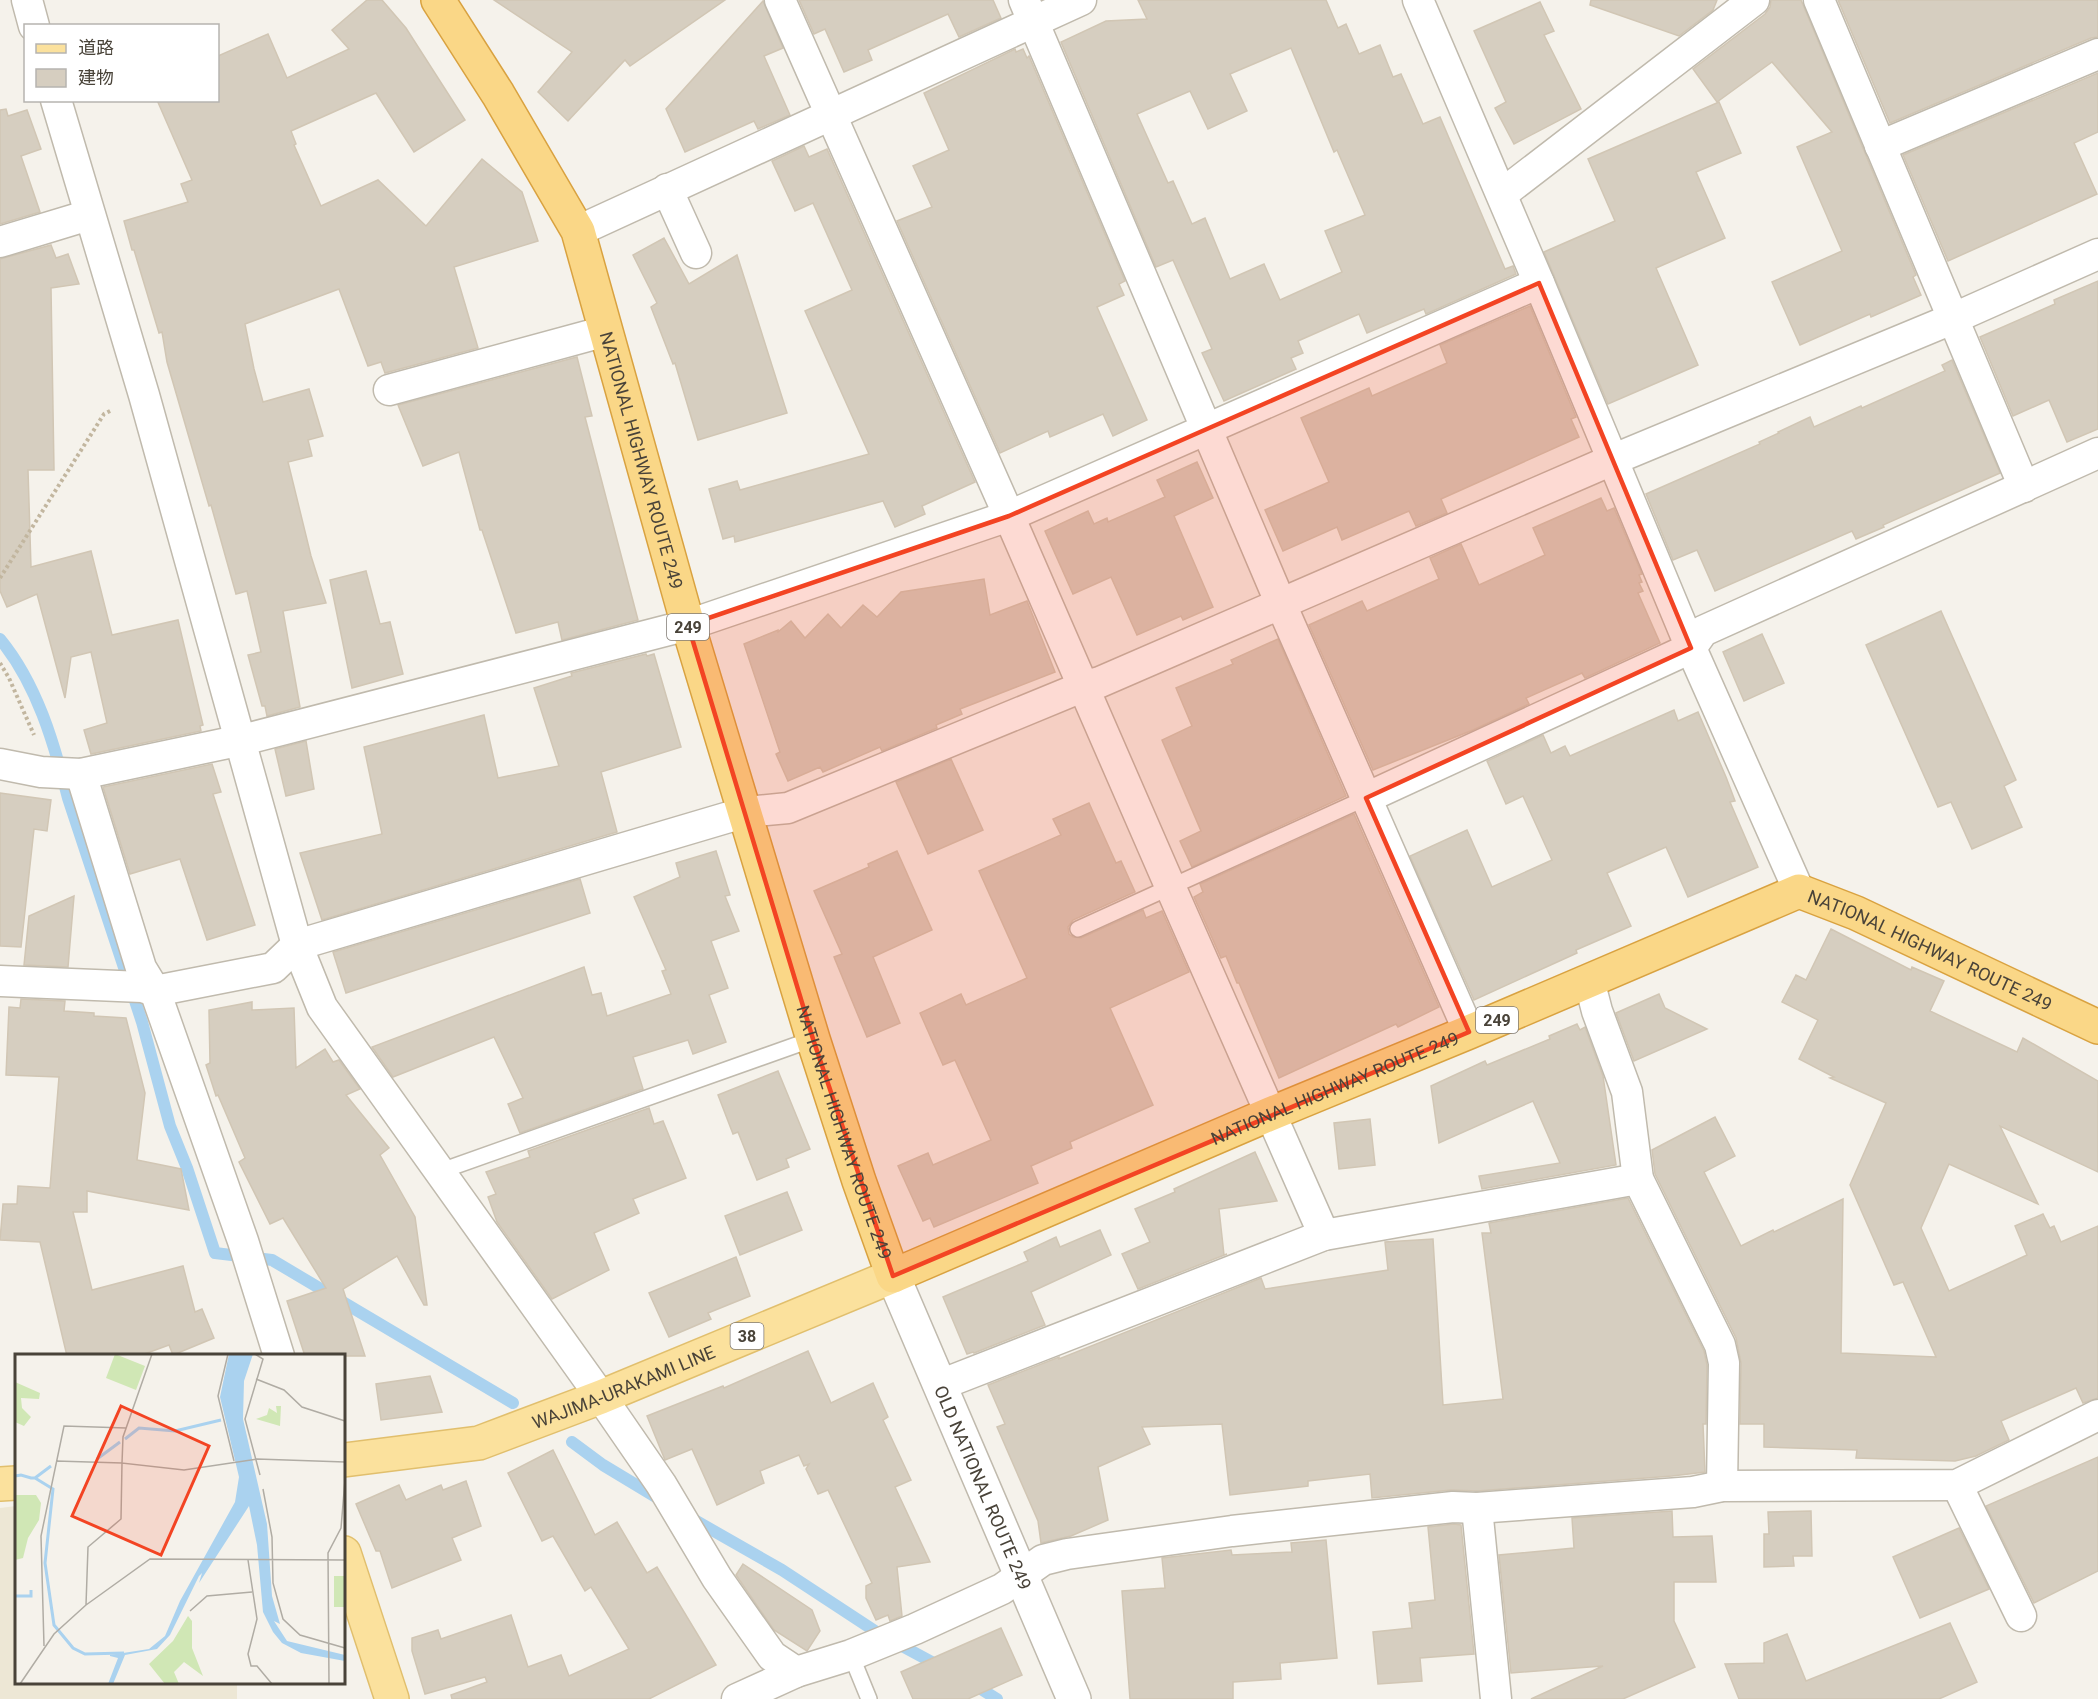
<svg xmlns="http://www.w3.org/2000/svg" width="2098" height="1699" font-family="Roboto,'Noto Sans JP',sans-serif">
<rect width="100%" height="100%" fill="#f5f2eb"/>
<polygon fill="#ede7d5" points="16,1506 16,1682 237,1683 237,1699 0,1699 0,1508"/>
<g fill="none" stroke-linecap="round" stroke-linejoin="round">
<g stroke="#aad2ef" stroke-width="12">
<path d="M0 639C37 684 54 743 68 798L142 1022 170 1126 187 1168 215 1253 272 1260 513 1403"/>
<polyline points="572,1442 603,1465 661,1500"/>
<polyline points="691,1518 782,1570 878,1633 941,1667"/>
<polyline points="973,1684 997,1699"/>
</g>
</g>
<g fill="#d6cec0" stroke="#d1c6b4" stroke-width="1.5" fill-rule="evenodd">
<polygon points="367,0 382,0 406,28 465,120 414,152 376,93 291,131 296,144 294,145 321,206 378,180 426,226 482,159 522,192 538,241 454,267 478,348 385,373 381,362 368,366 339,289 245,324 254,369 263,402 309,389 323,436 308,440 312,456 288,462 311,556 326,603 283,611 300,707 267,716 265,706 262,706 248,655 261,652 247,591 236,594 211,505 209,506 167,362 162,332 159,333 134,250 132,250 124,221 188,202 181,184 192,180 157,100 218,100 218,56 268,34 287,78 349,49 332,30"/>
<polygon points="494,0 725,0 630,66 625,60 568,121 538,92 572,52"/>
<polygon points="799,0 993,0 1001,18 959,37 948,14 868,50 872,60 844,72 825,29 814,34"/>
<path d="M1138 0H1326L1338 28 1346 24 1359 54 1380 45 1393 77 1401 74 1423 124 1440 117 1505 269 1513 266 1516 274 1426 314 1424 309 1367 333 1359 314 1298 341 1303 353 1291 358 1296 369 1224 401 1202 353 1212 349 1173 260 1156 267 1061 42 1106 21 1147 19ZM1291 48 1334 152 1337 150 1365 215 1325 231 1342 272 1280 300 1264 264 1230 279 1205 218 1192 224 1173 181 1168 183 1137 114 1190 91 1208 129 1247 111 1230 74Z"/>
<polygon points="1591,0 1717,0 1713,10 1679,36 1590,5"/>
<polygon points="1771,0 1801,0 1916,275 1913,277 1921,295 1871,317 1870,314 1800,345 1772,282 1842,251 1797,147 1832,132 1772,62 1717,102 1693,69 1765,14 1770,7"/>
<polygon points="1838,0 2098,0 2098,37 2091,38 1890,123"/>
<polygon points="763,1 783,48 764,56 790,115 758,129 754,121 685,152 666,109"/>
<polygon points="1540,2 1554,31 1544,35 1581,109 1514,144 1495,108 1506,102 1474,31"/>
<polygon points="1015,49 1016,52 1023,49 1027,58 1029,56 1125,281 1119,284 1124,295 1097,307 1147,420 1113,436 1103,414 1050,437 1048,431 1000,453 897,221 932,207 913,166 949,150 924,93"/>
<polygon points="2098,73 2098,132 2074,143 2097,194 1948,261 1903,155"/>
<polygon points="1719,102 1741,153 1696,172 1725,238 1656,268 1698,365 1608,404 1544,252 1615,221 1588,159"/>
<polygon points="6,109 8,116 27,110 41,149 21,156 40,212 0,224 0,110"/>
<polygon points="804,146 809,157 827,149 975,482 922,506 925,514 895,527 883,501 735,542 734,536 723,539 709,489 737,481 740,490 869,454 805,311 852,290 813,203 795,211 772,161"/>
<polygon points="664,238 689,284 737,255 787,413 698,440 675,363 673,364 651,307 657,303 633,255"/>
<polygon points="51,245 56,258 68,254 79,284 51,288 54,470 28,470 31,567 91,551 112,635 178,620 203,725 200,726 201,731 91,754 84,730 107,723 91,652 71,657 65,698 37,594 7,607 0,591 0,259"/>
<polygon points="2098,281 2098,429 2067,442 2049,400 2013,416 1980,337 2055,304 2054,300"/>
<polygon points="1530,306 1576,417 1571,419 1579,437 1441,499 1447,513 1416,526 1409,511 1342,540 1337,527 1283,551 1265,510 1329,482 1301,418 1369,388 1372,396 1447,363 1440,345"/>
<polygon points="577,357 592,416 585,417 638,620 562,640 558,622 516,633 482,530 480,530 459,452 423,466 398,405"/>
<polygon points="1952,360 2000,473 1883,525 1884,527 1856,539 1852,531 1715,591 1697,550 1673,560 1646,494 1760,444 1759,442 1779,433 1778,432 1810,417 1814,427 1861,406 1862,408 1945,371 1942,365"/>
<polygon points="1197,462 1213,498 1174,516 1213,607 1183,620 1181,616 1137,635 1111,577 1073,594 1045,531 1088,511 1094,524 1107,518 1108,522 1165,497 1157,480"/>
<polygon points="1601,498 1607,511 1614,508 1642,574 1639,575 1642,582 1639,583 1643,591 1638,593 1660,643 1585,678 1582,673 1526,698 1529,704 1473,730 1373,770 1309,625 1362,601 1367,611 1439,579 1430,558 1461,544 1479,585 1545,555 1533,528"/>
<polygon points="366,571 380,624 390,622 403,674 352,688 330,580"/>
<polygon points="984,579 990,615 1027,601 1055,672 960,709 962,714 936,725 937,728 882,751 880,747 823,772 820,767 788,781 776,754 780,752 744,644 778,630 778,632 791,621 805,638 828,614 841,628 863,605 877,617 901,592"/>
<polygon points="1941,611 2016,780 2004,786 2022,827 1972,849 1951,802 1938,807 1866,645"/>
<polygon points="1762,634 1784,683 1744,701 1723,652"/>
<polygon points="1278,639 1346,796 1192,867 1180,841 1201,831 1162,740 1192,726 1176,688 1233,664 1231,660"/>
<polygon points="646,654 647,656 654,654 681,747 601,772 617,832 322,920 300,853 382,834 364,747 484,715 498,778 559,766 534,688 572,676 571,673"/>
<polygon points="1674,710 1678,721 1698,712 1726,777 1735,801 1730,802 1758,867 1688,897 1666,847 1607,873 1631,926 1576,950 1577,953 1474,1000 1410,856 1467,830 1492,887 1552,860 1523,796 1506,804 1487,761 1543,735 1551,753 1565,746 1570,756"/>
<polygon points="306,741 314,789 286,796 275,749"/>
<polygon points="951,759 983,830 928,854 896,782"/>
<polygon points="212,764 221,792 213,794 255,925 207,940 180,859 130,874 103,787"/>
<polygon points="0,793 51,800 47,831 34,829 21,947 0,946"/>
<polygon points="1089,803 1116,863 1121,861 1135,892 1073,920 1068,927 1069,934 1073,937 1081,938 1143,910 1146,918 1162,911 1189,972 1110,1008 1153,1105 1070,1142 1072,1148 1031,1166 1038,1183 934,1227 930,1218 923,1221 898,1166 928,1153 933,1165 991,1140 955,1060 943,1065 920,1013 961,994 966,1005 1027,978 979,871 1061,835 1053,819"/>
<polygon points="1354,814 1439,1007 1398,1027 1396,1024 1279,1078 1239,983 1237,983 1226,956 1221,958 1194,897 1203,892 1200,884"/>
<polygon points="716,851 730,895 725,896 739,931 711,941 728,988 709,995 726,1042 693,1054 688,1040 633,1057 643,1089 520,1133 508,1104 523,1098 494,1037 393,1077 372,1047 584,967 592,995 601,993 607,1016 671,994 662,971 666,970 634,897 680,877 676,863"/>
<polygon points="897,851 932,930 873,957 900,1023 867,1037 834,957 842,954 814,891 869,867 868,864"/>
<polygon points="580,879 590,913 346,993 333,952"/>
<polygon points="74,896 68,967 24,965 29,916"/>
<polygon points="1831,929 1911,970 1912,967 1944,981 1930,1011 2017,1052 2023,1038 2098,1081 2098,1172 2000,1126 2038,1204 1949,1164 1921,1228 1949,1291 2027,1255 2015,1226 2043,1214 2050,1228 2054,1226 2061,1242 2098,1226 2098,1398 2083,1403 2076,1388 2001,1421 2009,1440 1976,1456 1955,1461 1856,1458 1857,1450 1764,1447 1764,1424 1740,1424 1741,1363 1736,1338 1655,1174 1652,1150 1715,1117 1735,1156 1704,1172 1741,1246 1773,1230 1774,1232 1843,1199 1841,1353 1936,1357 1903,1282 1894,1285 1850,1185 1886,1103 1830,1078 1834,1077 1799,1059 1818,1020 1782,1002 1796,975 1806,980"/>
<polygon points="1659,994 1665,1008 1707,1029 1634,1061 1616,1013"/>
<polygon points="21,999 65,1001 64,1011 94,1013 94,1016 126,1018 145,1093 137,1160 181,1169 189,1210 87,1191 87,1212 73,1212 92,1290 183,1266 195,1312 202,1309 214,1338 173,1355 169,1345 139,1356 67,1356 40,1242 0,1240 3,1204 17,1204 18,1186 50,1188 59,1077 6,1075 9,1007 20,1008"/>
<polygon points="252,1002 252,1010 294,1008 296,1068 325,1049 333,1062 339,1060 360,1089 346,1095 389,1148 380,1155 415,1217 427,1305 424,1305 397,1256 343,1289 365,1356 305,1356 287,1301 326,1288 283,1218 270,1224 239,1162 245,1158 218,1095 216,1096 206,1065 210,1063 209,1010"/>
<polygon points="1577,1024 1580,1030 1585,1027 1603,1076 1616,1165 1482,1189 1479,1176 1560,1163 1533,1101 1439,1143 1431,1086 1485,1061 1487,1065 1550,1039 1549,1036"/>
<polygon points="778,1071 810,1149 786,1159 789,1167 757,1180 738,1132 733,1134 718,1095"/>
<polygon points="649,1108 654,1124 663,1121 686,1178 633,1199 639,1213 594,1233 609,1270 552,1299 497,1222 488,1197 496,1194 486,1172 530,1157 528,1151"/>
<polygon points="1370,1119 1375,1165 1339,1169 1334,1123"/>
<polygon points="1255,1152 1277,1201 1219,1209 1224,1255 1227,1254 1138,1289 1122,1254 1150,1242 1135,1209 1175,1192 1174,1189"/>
<polygon points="787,1192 802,1230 740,1255 725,1216"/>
<polygon points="1628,1198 1704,1351 1707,1365 1706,1424 1703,1424 1705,1472 1672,1476 1477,1491 1451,1490 1372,1498 1370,1474 1308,1481 1308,1486 1230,1495 1222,1424 1142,1427 1150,1444 1098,1467 1108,1520 1071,1536 1041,1543 1038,1521 997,1427 1005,1424 988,1385 1059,1357 1059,1359 1261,1278 1265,1289 1388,1270 1385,1242 1433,1239 1443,1405 1503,1399 1482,1233 1491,1233 1489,1223"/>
<polygon points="1100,1230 1111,1255 1031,1292 1045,1325 974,1353 973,1352 967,1354 943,1297 1028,1261 1024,1252 1056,1237 1060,1247"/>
<polygon points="736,1257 750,1296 708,1313 711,1319 669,1337 649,1293"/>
<polygon points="808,1351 831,1403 873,1383 888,1417 883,1420 911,1480 895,1487 930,1562 897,1567 902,1616 890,1621 888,1615 876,1620 866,1598 866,1586 872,1583 828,1490 818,1494 806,1469 809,1464 804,1466 799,1455 760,1471 764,1483 717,1505 692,1449 665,1460 647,1416 723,1386 724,1388"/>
<polygon points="430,1376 442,1412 381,1420 376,1384"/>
<polygon points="553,1450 595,1535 617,1522 647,1573 657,1567 716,1665 649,1699 452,1699 451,1695 487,1682 485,1677 425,1694 412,1651 412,1638 438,1630 441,1639 511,1615 528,1667 561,1655 569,1676 629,1649 591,1587 585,1591 553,1536 542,1541 508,1473"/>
<polygon points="2098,1457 2098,1571 2034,1603 1986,1506"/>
<polygon points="466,1481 481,1526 452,1538 461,1560 392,1588 380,1551 376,1551 356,1504 399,1485 406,1500 441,1485 443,1490"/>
<polygon points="1672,1511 1673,1537 1712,1536 1716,1582 1674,1582 1674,1621 1695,1667 1623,1699 1531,1699 1603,1666 1511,1673 1499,1555 1574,1548 1572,1518"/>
<polygon points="1811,1511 1812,1556 1793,1556 1794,1566 1764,1567 1764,1534 1769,1534 1768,1512"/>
<polygon points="1454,1524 1461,1525 1474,1654 1420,1658 1422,1681 1378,1684 1373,1632 1412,1628 1409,1603 1435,1600 1428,1527"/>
<polygon points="1959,1528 1989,1589 1920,1618 1893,1557"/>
<polygon points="1326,1540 1337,1658 1280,1663 1281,1679 1233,1682 1233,1699 1130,1699 1122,1591 1165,1588 1162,1558 1231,1550 1232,1555 1292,1552 1291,1543"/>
<polygon points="743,1564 812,1610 820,1631 807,1651 774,1630 736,1575"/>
<polygon points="1950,1623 1977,1682 1939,1699 1739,1699 1725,1664 1764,1663 1764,1643 1787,1634 1806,1681"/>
<polygon points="1001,1628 1022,1675 968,1699 913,1699 901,1672"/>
</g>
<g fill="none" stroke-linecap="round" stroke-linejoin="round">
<defs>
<g id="service">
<polyline points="1078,929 1366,798"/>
<polyline points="441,1171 813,1039"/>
<polyline points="851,1655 869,1699"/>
</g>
<g id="minor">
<polyline points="27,0 34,26"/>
<polyline points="780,0 1009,516 1170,886 1324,1235"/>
<polyline points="1024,0 1280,602 1469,1032"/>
<polyline points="1418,0 1539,283 1691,648 1799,891"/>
<polyline points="1819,0 2024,487"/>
<polyline points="56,100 144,395 297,945 322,1007 601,1397 661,1484 717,1578 772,1656 796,1672"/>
<polyline points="1880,146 2098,54"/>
<polyline points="667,189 696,253"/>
<polyline points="1502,194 1754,0"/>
<polyline points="578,231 1081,0"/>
<polyline points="0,242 89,215"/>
<polyline points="389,390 606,331"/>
<polyline points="0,764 41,772 81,774 242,740 688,625 1009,516 1539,283"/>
<polyline points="81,774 141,968 155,991 243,1241 279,1356"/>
<polyline points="1366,798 1691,648 1703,631 2098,453"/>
<polyline points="1589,980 1597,1011 1627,1092 1638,1179 1720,1345 1724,1363 1722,1486"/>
<polyline points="0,981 142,987 155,991 273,968 297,945 746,812 788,808 1082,687 1100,682 1612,460 1952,319 2098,254"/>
<polyline points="940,1385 1324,1235 1638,1179"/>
<polyline points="1957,1485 2021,1616"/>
<polyline points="1477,1508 1496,1699"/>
<polyline points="737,1699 796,1672 851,1655 915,1629 1002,1589 1043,1560 1067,1554 1232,1531 1453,1507 1477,1508 1693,1492 1722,1486 1957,1485 2098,1415"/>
</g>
<g id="tertiary">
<path id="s1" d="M893 1276 1074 1699"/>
</g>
<g id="primary">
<path id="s2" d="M344 1460 479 1443 601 1397 893 1276"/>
<polyline points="0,1484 16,1483"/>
<polyline points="344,1553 392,1699"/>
</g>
<g id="trunk">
<path id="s3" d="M438 0 498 94 578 231 688 625 813 1039 859 1181 893 1276 1270 1114 1469 1032 1799 891 1856 913 2098 1027"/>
</g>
</defs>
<use href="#service" stroke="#c0baad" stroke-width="18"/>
<use href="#minor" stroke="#c0baad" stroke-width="33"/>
<use href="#tertiary" stroke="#c0baad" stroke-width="36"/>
<use href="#primary" stroke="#e1bf6d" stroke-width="36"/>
<use href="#trunk" stroke="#d9a240" stroke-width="36"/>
<g stroke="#c2b69f" stroke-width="4" stroke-dasharray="3 3" stroke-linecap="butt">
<polyline points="0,578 104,414 112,410"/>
<polyline points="0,663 9,678 34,735"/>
</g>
<use href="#service" stroke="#fff" stroke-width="15"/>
<use href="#minor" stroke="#fff" stroke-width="30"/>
<use href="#tertiary" stroke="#fff" stroke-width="33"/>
<use href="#primary" stroke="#fbe19d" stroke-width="33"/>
<use href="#trunk" stroke="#fad787" stroke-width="33"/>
</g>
<path fill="#f34423" fill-opacity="0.2" stroke="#f34423" stroke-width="4.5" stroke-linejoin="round" d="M1539 283 1691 648 1366 798 1469 1032 893 1276 813 1039 688 625 1009 516Z"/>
<g text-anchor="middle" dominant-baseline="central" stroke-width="5" stroke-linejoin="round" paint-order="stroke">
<g fill="#fff" stroke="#807b74" stroke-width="1.5">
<rect x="667" y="614" width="42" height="26" rx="4.5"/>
<rect x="1476" y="1007" width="42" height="26" rx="4.5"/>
<rect x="730.5" y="1323" width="33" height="26" rx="4.5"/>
</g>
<g font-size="16" font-weight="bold" fill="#494339">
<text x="688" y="627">249</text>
<text x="1497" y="1020">249</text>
<text x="747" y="1336">38</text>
</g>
<g font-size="18" fill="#494339" stroke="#fff">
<text stroke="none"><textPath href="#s3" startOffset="508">NATIONAL HIGHWAY ROUTE 249</textPath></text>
<text stroke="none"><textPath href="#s3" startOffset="2490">NATIONAL HIGHWAY ROUTE 249</textPath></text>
<text stroke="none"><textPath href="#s3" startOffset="1842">NATIONAL HIGHWAY ROUTE 249</textPath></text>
<text stroke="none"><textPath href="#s3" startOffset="1210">NATIONAL HIGHWAY ROUTE 249</textPath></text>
<text stroke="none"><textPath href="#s2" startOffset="291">WAJIMA-URAKAMI LINE</textPath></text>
<text stroke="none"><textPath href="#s1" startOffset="230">OLD NATIONAL ROUTE 249</textPath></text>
</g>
</g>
<g transform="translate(15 1354)">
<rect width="330" height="330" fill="#f5f2eb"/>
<path d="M100 0 130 12 121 36 91 24ZM0 28 25 39 24 45 6 44 7 54 16 63 9 72 0 68ZM261 52H266L265 72 241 65 252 61 254 54 262 59ZM0 141H21L26 149 24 166 13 184 8 204 0 206ZM319 222H330V253H319ZM173 262 177 267V294L188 322 169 308 159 318 164 330H150L134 310 158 287Z" fill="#d0e7b5"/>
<path d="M214 0H238L229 27 228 65 252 170 257 242 265 270 259 267 272 287 330 301V307L286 299 267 289 258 278 248 258 242 191 234 152 184 229 187 219 184 222 155 281 142 295 110 301 98 330H93L103 304 95 302V301L134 295 150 282 165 247 220 148 224 123 205 43Z" fill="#aad2ef"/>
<path fill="none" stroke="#aad2ef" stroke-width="3" d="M110 85 124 74 160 77 206 66M82 105 105 88M0 122 6 121 16 124H20L36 112M20 124 38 135 30 209 39 271 58 294 70 300 109 299M0 242H16V236"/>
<path fill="none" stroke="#b0aca4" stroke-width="1.5" d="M213 0 203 42 219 107M240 0 248 5 230 65 245 121M241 25 269 36 287 53 330 67M41 107 107 109M107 109 108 83 137 0M248 135 257 183 258 229 268 265 285 281 330 294M233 206 242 265 233 300 236 312H242L257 330M71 251 135 205 330 206M175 257 192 242 237 238M29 292 26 182 49 72 111 74M5 330 39 280 71 251 73 193 106 165 107 109 169 116 242 105 330 108M314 330 313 199 326 174 330 126"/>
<path fill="#f34423" fill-opacity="0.15" stroke="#f34423" stroke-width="3" d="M106 52 194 92 146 201 57 162Z"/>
<rect width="330" height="330" fill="none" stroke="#494339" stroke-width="3"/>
</g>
<rect x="24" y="24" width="195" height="78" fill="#ffffff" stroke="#b6b4b0" stroke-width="1.5"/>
<rect x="36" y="44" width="30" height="9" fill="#fbe19d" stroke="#b6b4b0" stroke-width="1.5"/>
<text x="78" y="54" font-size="18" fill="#494339">道路</text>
<rect x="36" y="69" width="30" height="18" fill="#d6cec0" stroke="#b6b4b0" stroke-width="1.5"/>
<text x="78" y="84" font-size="18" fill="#494339">建物</text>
</svg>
